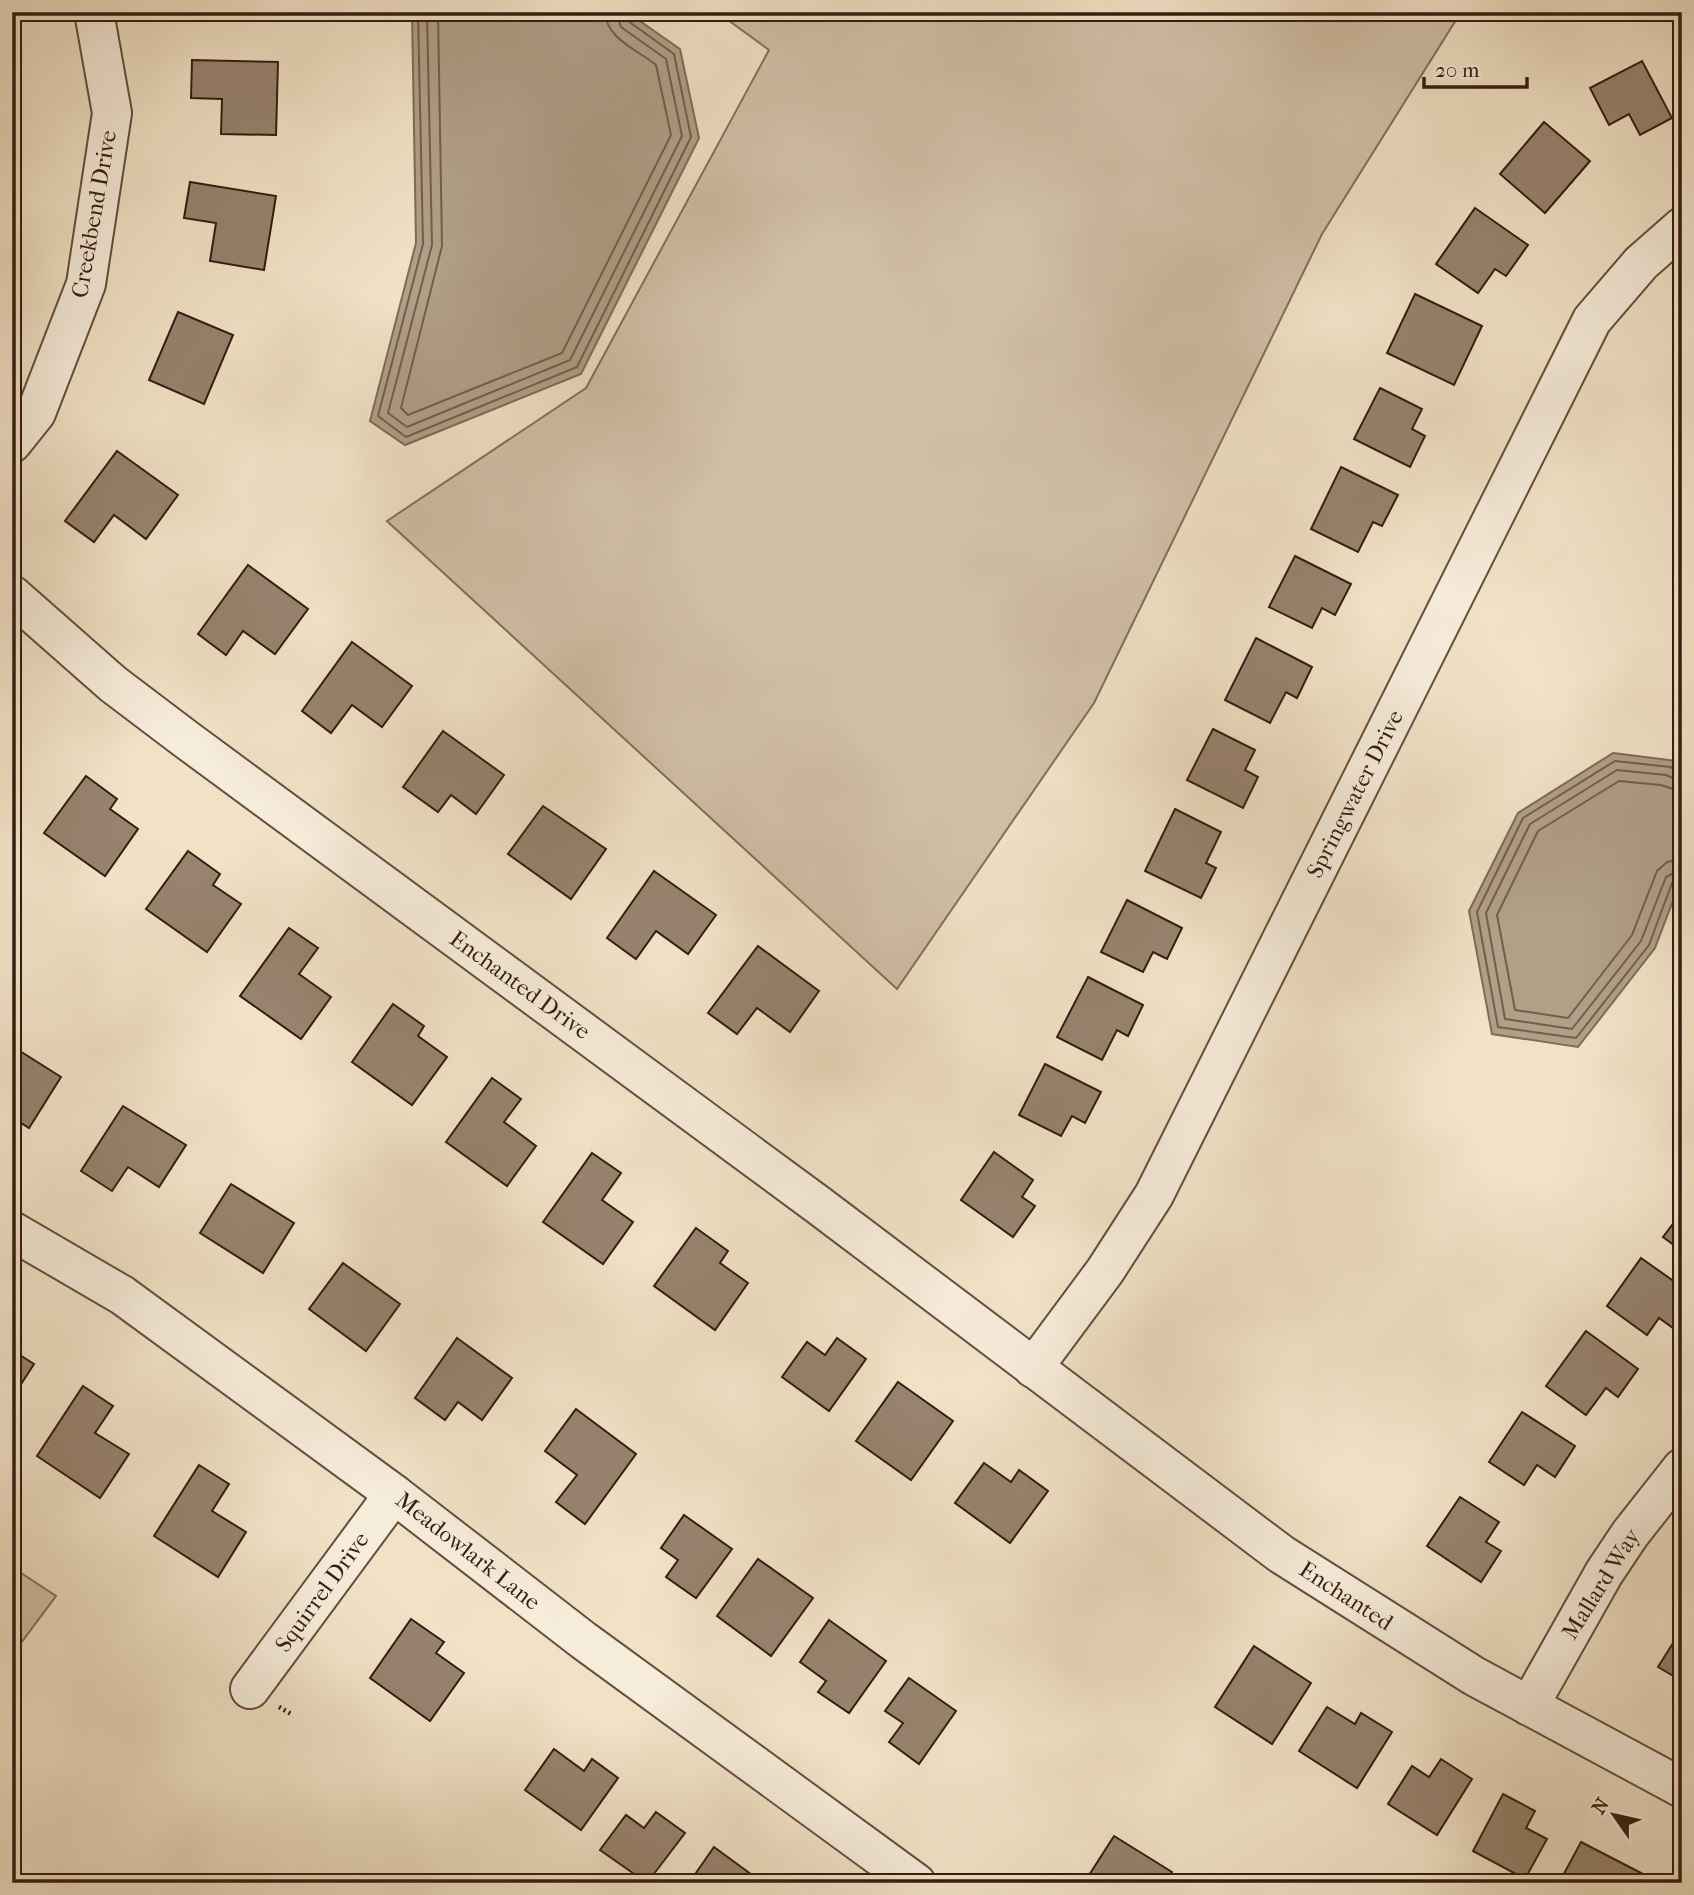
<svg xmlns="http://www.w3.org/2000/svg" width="1694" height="1895" font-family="'IM FELL French Canon',serif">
<rect width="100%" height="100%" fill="#f1e2c6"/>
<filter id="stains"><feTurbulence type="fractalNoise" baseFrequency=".00286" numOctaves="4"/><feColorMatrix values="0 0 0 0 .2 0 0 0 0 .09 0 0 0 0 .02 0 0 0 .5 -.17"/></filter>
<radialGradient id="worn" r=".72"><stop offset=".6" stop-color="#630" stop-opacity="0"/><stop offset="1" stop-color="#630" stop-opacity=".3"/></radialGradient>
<g fill="#d1c0a7" stroke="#836e5c" stroke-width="2">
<polygon points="717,12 1461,12 1322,234 1094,703 897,989 387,521 586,388 769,50"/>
<polygon points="12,1567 56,1596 12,1655"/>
</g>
<g fill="#b19f88" stroke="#7f6b58" stroke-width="2">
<polygon points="412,12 627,12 680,49 699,138 581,374 405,445 370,421 416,243"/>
<polygon points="1613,753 1676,761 1682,771 1682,877 1655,948 1578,1047 1492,1034 1469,911 1518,813"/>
</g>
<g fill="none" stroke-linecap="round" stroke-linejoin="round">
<g stroke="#735e4c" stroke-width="2">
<polyline points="418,12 423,244 378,416 406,437 577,367 691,137 674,54 628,21 624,12"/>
<polyline points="427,12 432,245 388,413 407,427 570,360 682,136 666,59 621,27 616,12"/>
<path d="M438 12 442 246 401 408 408 415 562 353 671 135 656 65C638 50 606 39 605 12"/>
<polyline points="1682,773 1670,767 1615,761 1523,818 1477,912 1498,1027 1576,1038 1649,945 1672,883 1682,878"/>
<polyline points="1682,782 1666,775 1617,770 1530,824 1486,913 1505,1019 1572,1029 1641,941 1666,877 1682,869"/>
<polyline points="1682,792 1661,785 1619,781 1538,831 1497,915 1515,1010 1568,1018 1632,935 1657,871 1667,862 1682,859"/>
</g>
</g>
<g fill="#97836f" stroke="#351c10" stroke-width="2">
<polygon points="192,60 278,62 276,135 221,134 222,99 191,98"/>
<polygon points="1642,61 1672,118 1640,135 1629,114 1609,125 1590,88"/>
<polygon points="1544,122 1590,161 1545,213 1500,174"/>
<polygon points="190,182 276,196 264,270 210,261 216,223 184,218"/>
<polygon points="1475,208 1528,245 1506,276 1495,269 1478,293 1436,264"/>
<polygon points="1415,294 1482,326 1454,385 1387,353"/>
<polygon points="178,312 233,335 204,404 149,380"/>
<polygon points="1380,388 1422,409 1412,429 1425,436 1410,467 1354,439"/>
<polygon points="117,451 178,495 146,539 114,515 94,542 65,521"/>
<polygon points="1341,467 1398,495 1382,526 1373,522 1358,552 1311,529"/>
<polygon points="1295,556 1351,584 1335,615 1322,608 1312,628 1269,607"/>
<polygon points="248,565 308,609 275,654 243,631 226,655 198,634"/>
<polygon points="1256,638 1312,667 1297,698 1286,692 1270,723 1225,700"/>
<polygon points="352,642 412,686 382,727 352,705 331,733 302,711"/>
<polygon points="1213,729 1255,750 1245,770 1258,777 1243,808 1187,780"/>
<polygon points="443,731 504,775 476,814 451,795 438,812 403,787"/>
<polygon points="86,776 117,799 110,809 138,829 105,876 44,833"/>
<polygon points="543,806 606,849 571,899 508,854"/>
<polygon points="1175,809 1221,832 1206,863 1216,868 1201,898 1145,871"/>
<polygon points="188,851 220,874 213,885 241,904 207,952 146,909"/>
<polygon points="654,871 716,915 688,954 656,931 636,959 607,938"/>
<polygon points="1127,900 1182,928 1167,959 1153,952 1143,972 1101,952"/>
<polygon points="289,928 318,948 299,974 331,997 301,1039 240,996"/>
<polygon points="758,946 819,991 790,1032 757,1008 737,1034 708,1013"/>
<polygon points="1088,977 1143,1005 1128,1036 1117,1030 1102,1060 1057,1037"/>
<polygon points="393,1004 424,1026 418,1036 447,1057 412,1105 352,1062"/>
<polygon points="12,1046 61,1077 29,1128 12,1117"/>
<polygon points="1045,1064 1101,1092 1085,1123 1072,1116 1061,1136 1019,1115"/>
<polygon points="492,1078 521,1099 504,1122 536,1146 507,1186 446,1142"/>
<polygon points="123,1106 186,1145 159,1187 128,1167 112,1191 81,1171"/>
<polygon points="994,1152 1033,1180 1022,1197 1035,1206 1013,1237 961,1200"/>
<polygon points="592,1153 621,1173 602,1200 633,1222 603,1264 543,1222"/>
<polygon points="231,1184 294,1223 263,1273 200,1233"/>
<polygon points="1682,1212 1682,1251 1663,1237"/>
<polygon points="696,1228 728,1251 720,1263 748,1283 715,1330 654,1286"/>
<polygon points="1641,1258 1682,1287 1682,1316 1673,1328 1659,1318 1647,1335 1607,1306"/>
<polygon points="343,1263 400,1304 366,1351 309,1309"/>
<polygon points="1586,1331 1638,1369 1618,1397 1606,1388 1586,1415 1546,1386"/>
<polygon points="457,1338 512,1378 482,1420 458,1402 445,1420 415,1398"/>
<polygon points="837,1338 866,1359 829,1411 782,1377 807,1342 825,1355"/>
<polygon points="12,1350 34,1364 12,1398"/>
<polygon points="898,1382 953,1421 911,1480 856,1441"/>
<polygon points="83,1386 113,1406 95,1433 129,1454 100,1498 37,1456"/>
<polygon points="576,1409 636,1454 585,1524 556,1502 577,1475 545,1451"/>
<polygon points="1522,1412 1575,1446 1555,1477 1537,1465 1524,1485 1489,1462"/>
<polygon points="984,1463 1011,1482 1019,1470 1048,1491 1010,1543 955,1503"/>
<polygon points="199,1465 229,1484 212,1511 246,1532 218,1577 154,1536"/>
<polygon points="1460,1497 1499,1522 1486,1542 1501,1551 1481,1582 1427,1546"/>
<polygon points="684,1515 732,1549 696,1598 666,1577 678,1560 661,1548"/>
<polygon points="758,1559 813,1598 771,1656 717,1616"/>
<polygon points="411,1619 444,1642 436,1653 464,1673 430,1721 370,1678"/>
<polygon points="829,1620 886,1661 849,1713 818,1692 826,1681 800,1662"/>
<polygon points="1682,1629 1682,1681 1658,1667"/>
<polygon points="1254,1646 1311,1683 1272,1744 1215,1707"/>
<polygon points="909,1678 956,1711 919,1764 889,1742 903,1723 885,1711"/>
<polygon points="1327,1707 1355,1724 1361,1713 1392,1732 1357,1788 1299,1751"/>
<polygon points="554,1749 584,1771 592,1759 618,1778 581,1830 525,1790"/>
<polygon points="1441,1759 1472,1779 1437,1835 1388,1804 1412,1766 1429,1777"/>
<polygon points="1503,1794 1535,1811 1526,1828 1547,1839 1525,1879 1473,1851"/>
<polygon points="656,1812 685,1833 647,1883 600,1850 626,1815 644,1828"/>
<polygon points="1114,1836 1172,1872 1166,1883 1084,1883"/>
<polygon points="1581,1842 1643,1874 1638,1883 1559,1883"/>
<polygon points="714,1847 763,1883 689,1883"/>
</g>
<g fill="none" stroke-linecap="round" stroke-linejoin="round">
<defs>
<g id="minor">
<polyline points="12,443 36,413 86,284 112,113 94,12"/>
<polyline points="12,595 113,684 187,740 817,1204 1281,1554 1474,1676 1682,1788"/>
<polyline points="12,1231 122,1295 394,1494 583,1640 916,1883"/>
<polyline points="1033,1368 1105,1271 1154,1195 1592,320 1641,263 1682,227"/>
<polyline points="250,1689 394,1494"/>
<polyline points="1529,1706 1604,1573 1630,1534 1682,1468"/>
</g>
</defs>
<use href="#minor" stroke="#644e3e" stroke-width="42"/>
<polyline stroke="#351c10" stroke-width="4.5" stroke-dasharray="2 3.5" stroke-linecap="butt" points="279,1707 291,1714"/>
<use href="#minor" stroke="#f6ecda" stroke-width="38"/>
</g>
<g text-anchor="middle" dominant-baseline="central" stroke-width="6" stroke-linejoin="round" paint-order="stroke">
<g font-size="23" fill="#351c10" stroke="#f6ecda">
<text transform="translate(94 214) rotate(-80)">Creekbend Drive</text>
<text transform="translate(1355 794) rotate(-63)">Springwater Drive</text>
<text transform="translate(520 985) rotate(36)">Enchanted Drive</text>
<text transform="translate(468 1551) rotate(38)">Meadowlark Lane</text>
<text transform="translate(1601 1584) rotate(-58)">Mallard Way</text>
<text transform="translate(322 1592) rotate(-54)">Squirrel Drive</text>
<text transform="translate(1346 1596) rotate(33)">Enchanted</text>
</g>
</g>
<rect width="1694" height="1895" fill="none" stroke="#f1e2c6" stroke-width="42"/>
<rect x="14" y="14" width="1666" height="1867" fill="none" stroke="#351c10" stroke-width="3.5"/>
<rect x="21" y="21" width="1652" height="1853" fill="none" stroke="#351c10" stroke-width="2"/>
<g transform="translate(1614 1815) rotate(304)" stroke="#f6ecda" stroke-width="5" paint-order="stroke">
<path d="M0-5L12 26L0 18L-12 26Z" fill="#351c10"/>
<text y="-10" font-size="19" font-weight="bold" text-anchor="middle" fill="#351c10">N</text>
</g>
<path d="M1424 77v10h103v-10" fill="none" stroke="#351c10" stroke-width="3.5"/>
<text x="1435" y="77" font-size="21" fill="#351c10" stroke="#f6ecda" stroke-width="5" paint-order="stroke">20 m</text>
<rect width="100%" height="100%" filter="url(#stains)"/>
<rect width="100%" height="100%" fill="url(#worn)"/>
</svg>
